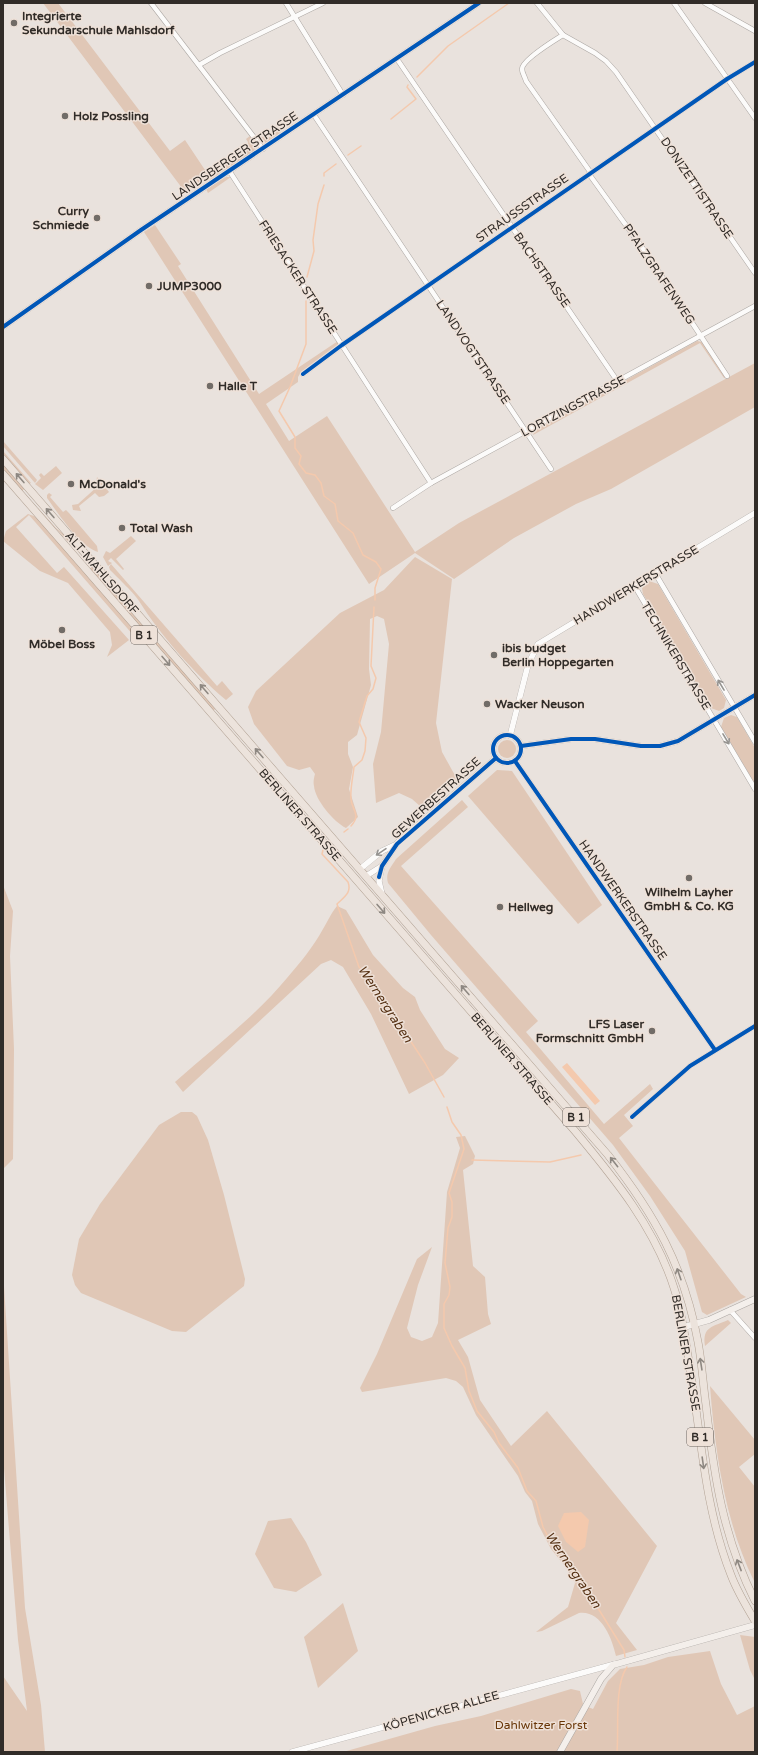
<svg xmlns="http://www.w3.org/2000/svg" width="758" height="1755" font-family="'Varela Round',sans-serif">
<rect width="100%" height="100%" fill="#e9e2dd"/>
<g fill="#e0c7b6">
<polygon points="43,3 58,3 170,151 185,140 209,176 247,151 248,142 246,139 250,136 256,146 254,151 211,179 209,176 185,192"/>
<polygon points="279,130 281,132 266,143 259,136 268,138"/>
<polygon points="226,177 231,177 208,193 206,189"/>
<polygon points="155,225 181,264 178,266 259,394 338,341 338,345 332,351 301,372 298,377 298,382 266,404 289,441 327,416 415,552 459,523 755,363 755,407 611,489 576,504 514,538 454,579 415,553 369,584 144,232"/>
<polygon points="697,341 702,342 726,377 724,378 700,343 533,435 535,430"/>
<polygon points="3,441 37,480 35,483 3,446"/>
<polygon points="3,451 31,483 29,484 3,454"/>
<polygon points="3,463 25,488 22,491 3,470"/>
<polygon points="56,466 62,473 43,490 35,484 41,478 39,475 41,473 44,476"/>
<polygon points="97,477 109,492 104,496 99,497 95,493 79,506 81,511 73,510 72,505 78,504 98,486 96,484"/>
<path d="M49 493 52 495 50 497 63 512 66 510 69 513 97 546 98 552C80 547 58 513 47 498V495Z"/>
<polygon points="38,508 56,528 66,536 84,558 37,509"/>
<polygon points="28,514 37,517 137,632 134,636 29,515 16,527 57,573 64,567 129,640 107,657 112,645 110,632 68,583 40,571 3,541 6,531"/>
<polygon points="131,536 136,541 116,559 124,569 123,570 111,558 108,561 112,563 108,566 103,557 106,551 110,553"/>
<path d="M415 557 452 579 436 723 442 752 457 779 421 807 412 799 399 793 376 803 373 764 381 732 389 644 384 619 377 616 370 619 369 669 371 685 357 735 348 742V754L353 767 349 789 358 817 346 828C334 822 315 800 314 786 313 782 314 778 315 774L310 767 299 770 287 766 254 724 248 707 256 691 340 613 384 590Z"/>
<path d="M111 564 217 686 222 681 233 694 226 700C193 672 161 636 139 601 135 594 118 578 110 570L109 567Z"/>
<polygon points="92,566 216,708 213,711 90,569"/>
<polygon points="649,581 658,584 726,700 724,708 719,711 711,708 643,594 642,588"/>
<polygon points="731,715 737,717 755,748 755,784 721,727 724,718"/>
<circle cx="507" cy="749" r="9"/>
<polygon points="497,770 512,771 602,905 578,924 468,796"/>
<path d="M462 800 468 807 401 866 538 1021 526 1032 604 1124 650 1084 653 1089 624 1115 633 1126 619 1138 741 1294 746 1297 707 1315 702 1312 685 1251 650 1196 613 1145 431 935 388 883C385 873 391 867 396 859Z"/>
<polygon points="3,885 13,911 10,956 14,1049 13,1159 3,1169"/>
<path d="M337 906 346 910 373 955 403 988 415 997 420 1010 445 1049 459 1058 443 1075 409 1094 371 1014 343 967 331 960 321 964 183 1092 175 1082C213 1048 255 1017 287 978 300 963 313 947 323 929 328 921 331 913 337 906Z"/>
<polygon points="181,1112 192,1112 197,1116 208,1140 224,1195 245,1279 244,1286 186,1332 172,1331 81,1293 75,1285 72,1275 79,1239 100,1204 159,1125"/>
<path d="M465 1136 475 1156 473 1164 463 1170 473 1266 485 1277 488 1314 491 1324 458 1340 468 1357 480 1400 511 1446 547 1411 657 1546 616 1623 637 1650 616 1656C612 1638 601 1610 579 1613L542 1631 536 1632 568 1607 575 1583 565 1566 551 1549 538 1524 532 1501 525 1492 518 1476 476 1415 463 1387 456 1381 446 1378 362 1392 360 1388 377 1354 417 1259 432 1247 418 1285 407 1328 411 1337 422 1341 432 1337 438 1323 447 1192 460 1148 456 1137Z"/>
<polygon points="3,1271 25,1608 41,1705 45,1752 3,1752 3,1676 27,1711 18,1640 3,1456"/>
<path d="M728 1320 731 1323 705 1346C702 1326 713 1327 728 1320Z"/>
<path d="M710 1386 755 1440V1454L739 1467 755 1487 754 1581C725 1522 715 1452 710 1386Z"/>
<polygon points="291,1518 306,1542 322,1575 296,1592 274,1588 255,1554 268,1521"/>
<polygon points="343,1603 358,1651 318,1688 304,1637"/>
<polygon points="740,1635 755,1637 755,1680 750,1670"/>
<polygon points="710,1651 721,1684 737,1715 755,1706 755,1752 562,1752 588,1707 593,1709 608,1681 620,1669 644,1665 668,1657"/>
<polygon points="571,1689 580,1691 583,1704 557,1752 343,1752 435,1726 481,1716"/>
</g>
<g fill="#f4c9ad">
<polygon points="567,1063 600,1101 595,1105 562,1067"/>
<polygon points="581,1512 589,1520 585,1547 578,1552 566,1542 558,1526 564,1513"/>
</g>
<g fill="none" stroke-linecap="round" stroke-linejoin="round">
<g stroke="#f4c9ad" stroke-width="1.5">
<polyline points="417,77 448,46 509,3"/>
<polyline points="391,119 416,99 407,87 408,85"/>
<polyline points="348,155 361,146"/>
<polyline points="324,176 324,173 336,164"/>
<polyline points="307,277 314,251 313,240 318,204 324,185"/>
<polyline points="306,301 306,344 290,387 279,411 295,437 295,448 301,456 299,464 306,473 315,475 321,483 324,496 335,504 338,521 353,533 363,555 376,562 381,569 375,588 375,600"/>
<path d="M351 826C362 814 351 809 351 799 350 789 353 777 354 767L362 760 365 751 366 738 359 722 367 696 373 689 376 678 371 666 374 607"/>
<polyline points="344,832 348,829"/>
<path d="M323 850 322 854 348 882C352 893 344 897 337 904L359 967 370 978 380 995 383 1006 402 1028 425 1063 444 1097"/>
<polyline points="447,1107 452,1122 461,1135 464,1149 449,1193 452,1202 452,1217 448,1228 445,1263 450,1287 449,1295 444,1304 444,1328 452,1346 465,1368 469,1391 477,1411 494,1432 499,1443 518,1468 527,1491 536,1501 543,1527 555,1550 562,1555 591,1597 624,1650 625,1657"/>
<polyline points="472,1160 550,1162 581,1155"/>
<path d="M617 1752C619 1730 614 1685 627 1667"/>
</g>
<defs>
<g id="minor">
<polyline points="151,3 263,149"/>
<polyline points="286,3 343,95"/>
<polyline points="537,3 563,35 595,53 606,61 616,72 755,273"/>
<polyline points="674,3 755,118"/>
<polyline points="705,3 755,31"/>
<path d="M563 35C555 40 522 60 522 69 522 73 525 77 526 81L591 173"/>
<polyline points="397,59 618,382"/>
<polyline points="199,65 220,53 323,3"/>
<polyline points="314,115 551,469"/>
<polyline points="230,172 431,483"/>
<polyline points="589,174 649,257 727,376"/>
<polyline points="303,374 342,345 727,79 755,62"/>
<polyline points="393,508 431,483 755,306"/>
<polyline points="655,573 755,742"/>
<polyline points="634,585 755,789"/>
<polyline points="515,761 715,1050"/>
<polyline points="632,1117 690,1066 755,1026"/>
<polyline points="730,1310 755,1338"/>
</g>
<g id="tertiary">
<polyline points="3,327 141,230 479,3"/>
<circle cx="507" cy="749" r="14"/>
<polyline points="510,736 528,665 538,644 755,513"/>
<polyline points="521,746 571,739 595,739 641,746 660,746 678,741 755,695"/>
<polyline points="382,866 379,881 382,894"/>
<polyline points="360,869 382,851 397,844"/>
<polyline points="366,876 382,866 398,842 496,758"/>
<polyline points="292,1752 615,1664"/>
</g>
<g id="secondary">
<polyline points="684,1327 709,1320 755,1299"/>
<polyline points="560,1752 601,1679 613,1665 755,1625"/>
</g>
<g id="primary">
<path d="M3 459 608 1155C655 1215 684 1266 698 1342 702 1363 703 1384 706 1405 714 1476 723 1537 755 1601"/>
<path d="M3 474 575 1131C615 1179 655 1228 674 1288 682 1312 685 1337 689 1362 701 1433 704 1507 731 1575 737 1591 746 1606 755 1621"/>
</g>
</defs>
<use href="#minor" stroke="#aca7a3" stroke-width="5.5"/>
<use href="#tertiary" stroke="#aca7a3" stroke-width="6"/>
<use href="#secondary" stroke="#aca7a3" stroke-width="7"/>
<use href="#primary" stroke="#b1a193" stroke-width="8"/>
<use href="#minor" stroke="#fcfbfa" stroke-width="4.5"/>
<use href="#tertiary" stroke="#fcfbfa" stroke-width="5.5"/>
<use href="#secondary" stroke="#f4efeb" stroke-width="6"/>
<use href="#primary" stroke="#ece3dc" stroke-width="7"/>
<defs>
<g id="cycleway">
<polyline points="3,327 141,230 479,3"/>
<polyline points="303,374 342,345 727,79 755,62"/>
<circle cx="507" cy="749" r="14"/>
<polyline points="521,746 571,739 595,739 641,746 660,746 678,741 755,695"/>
<polyline points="515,761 715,1050"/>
<polyline points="379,877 382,866 397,844 496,758"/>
<polyline points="632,1117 690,1066 755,1026"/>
</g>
</defs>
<use href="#cycleway" stroke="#eee1d8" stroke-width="6"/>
<use href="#cycleway" stroke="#0057b8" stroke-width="4"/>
</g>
<defs><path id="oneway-shaft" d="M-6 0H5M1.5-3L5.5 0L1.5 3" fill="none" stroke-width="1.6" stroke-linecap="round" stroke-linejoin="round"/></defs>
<g stroke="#8e8882">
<use href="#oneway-shaft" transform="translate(20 478) rotate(-131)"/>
<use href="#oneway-shaft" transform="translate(50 513) rotate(-131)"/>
<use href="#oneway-shaft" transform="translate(166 661) rotate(49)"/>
<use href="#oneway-shaft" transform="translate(204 689) rotate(-131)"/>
<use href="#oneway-shaft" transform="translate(259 753) rotate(-131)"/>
<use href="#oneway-shaft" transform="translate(381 909) rotate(49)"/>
<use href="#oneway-shaft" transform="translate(465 990) rotate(-131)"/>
<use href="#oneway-shaft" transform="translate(614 1162) rotate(-128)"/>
<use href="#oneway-shaft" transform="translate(679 1274) rotate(-109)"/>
<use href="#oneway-shaft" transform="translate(701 1364) rotate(-99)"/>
<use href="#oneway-shaft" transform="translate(703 1463) rotate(82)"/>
<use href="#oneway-shaft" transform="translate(739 1565) rotate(-111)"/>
</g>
<g stroke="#969491">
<use href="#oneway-shaft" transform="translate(721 685) rotate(-121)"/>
<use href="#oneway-shaft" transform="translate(726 739) rotate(59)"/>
<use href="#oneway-shaft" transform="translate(381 852) rotate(146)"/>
</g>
<g fill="#716c67" stroke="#eee1d8" stroke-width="1.5">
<circle cx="14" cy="23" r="4"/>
<circle cx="65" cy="116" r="4"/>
<circle cx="97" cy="218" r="4"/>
<circle cx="149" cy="286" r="4"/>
<circle cx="210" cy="386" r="4"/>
<circle cx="71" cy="484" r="4"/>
<circle cx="122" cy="528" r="4"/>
<circle cx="62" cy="630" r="4"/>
<circle cx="494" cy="655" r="4"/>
<circle cx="487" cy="704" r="4"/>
<circle cx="689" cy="878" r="4"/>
<circle cx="500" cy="907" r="4"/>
<circle cx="652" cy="1031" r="4"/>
</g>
<g text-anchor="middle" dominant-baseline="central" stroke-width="3" stroke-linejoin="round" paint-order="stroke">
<g fill="#eee1d8" stroke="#6a625d" stroke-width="1">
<rect x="131" y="626" width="26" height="18" rx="3"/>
<rect x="563" y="1108" width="26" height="18" rx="3"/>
<rect x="687" y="1428" width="26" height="18" rx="3"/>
</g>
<g font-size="11" font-weight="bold" fill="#312c28">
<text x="144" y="635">B 1</text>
<text x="576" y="1117">B 1</text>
<text x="700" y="1437">B 1</text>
</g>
<g font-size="12" font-weight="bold" fill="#312c28" stroke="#eee1d8" text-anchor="start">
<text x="22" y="16">Integrierte<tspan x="22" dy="14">Sekundarschule Mahlsdorf</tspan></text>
<text x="73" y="116">Holz Possling</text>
<text x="89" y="211" text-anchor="end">Curry<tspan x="89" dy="14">Schmiede</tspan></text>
<text x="157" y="286">JUMP3000</text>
<text x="218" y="386">Halle T</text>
<text x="79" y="484">McDonald's</text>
<text x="130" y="528">Total Wash</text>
<text x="62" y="644" text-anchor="middle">Möbel Boss</text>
<text x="502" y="648">ibis budget<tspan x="502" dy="14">Berlin Hoppegarten</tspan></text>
<text x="495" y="704">Wacker Neuson</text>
<text x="689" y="892" text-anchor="middle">Wilhelm Layher<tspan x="689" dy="14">GmbH &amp; Co. KG</tspan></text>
<text x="508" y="907">Hellweg</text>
<text x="644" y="1024" text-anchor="end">LFS Laser<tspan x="644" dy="14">Formschnitt GmbH</tspan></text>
</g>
<g font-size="12" fill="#312c28" stroke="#eee1d8">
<text transform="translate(235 156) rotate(-34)">LANDSBERGER STRASSE</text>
<text transform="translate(697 188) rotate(56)">DONIZETTISTRASSE</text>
<text transform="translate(522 208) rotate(-35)">STRAUSSSTRASSE</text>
<text transform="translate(542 270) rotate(55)">BACHSTRASSE</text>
<text transform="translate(659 274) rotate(56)">PFALZGRAFENWEG</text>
<text transform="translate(298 277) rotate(57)">FRIESACKER STRASSE</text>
<text transform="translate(473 352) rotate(56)">LANDVOGTSTRASSE</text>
<text transform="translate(573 406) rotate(-28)">LORTZINGSTRASSE</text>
<text transform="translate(102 573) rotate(49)">ALT-MAHLSDORF</text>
<text transform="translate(636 585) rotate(-31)">HANDWERKERSTRASSE</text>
<text transform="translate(676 656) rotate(59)">TECHNIKERSTRASSE</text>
<text transform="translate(436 798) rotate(-42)">GEWERBESTRASSE</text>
<text transform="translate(300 815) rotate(49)">BERLINER STRASSE</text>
<text transform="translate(623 900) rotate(55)">HANDWERKERSTRASSE</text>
<text transform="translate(512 1059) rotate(49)">BERLINER STRASSE</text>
<text transform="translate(686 1353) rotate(80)">BERLINER STRASSE</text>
<text transform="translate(441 1711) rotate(-16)">KÖPENICKER ALLEE</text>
</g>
<g font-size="12" fill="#683506" stroke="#eee1d8">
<text x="541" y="1725">Dahlwitzer Forst</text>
</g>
<g font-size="13" font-style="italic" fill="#563114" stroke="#eee1d8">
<text transform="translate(385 1004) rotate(57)">Wernergraben</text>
<text transform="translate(573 1570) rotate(56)">Wernergraben</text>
</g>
</g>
<rect width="758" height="1755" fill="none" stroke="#312c28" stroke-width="8"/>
</svg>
